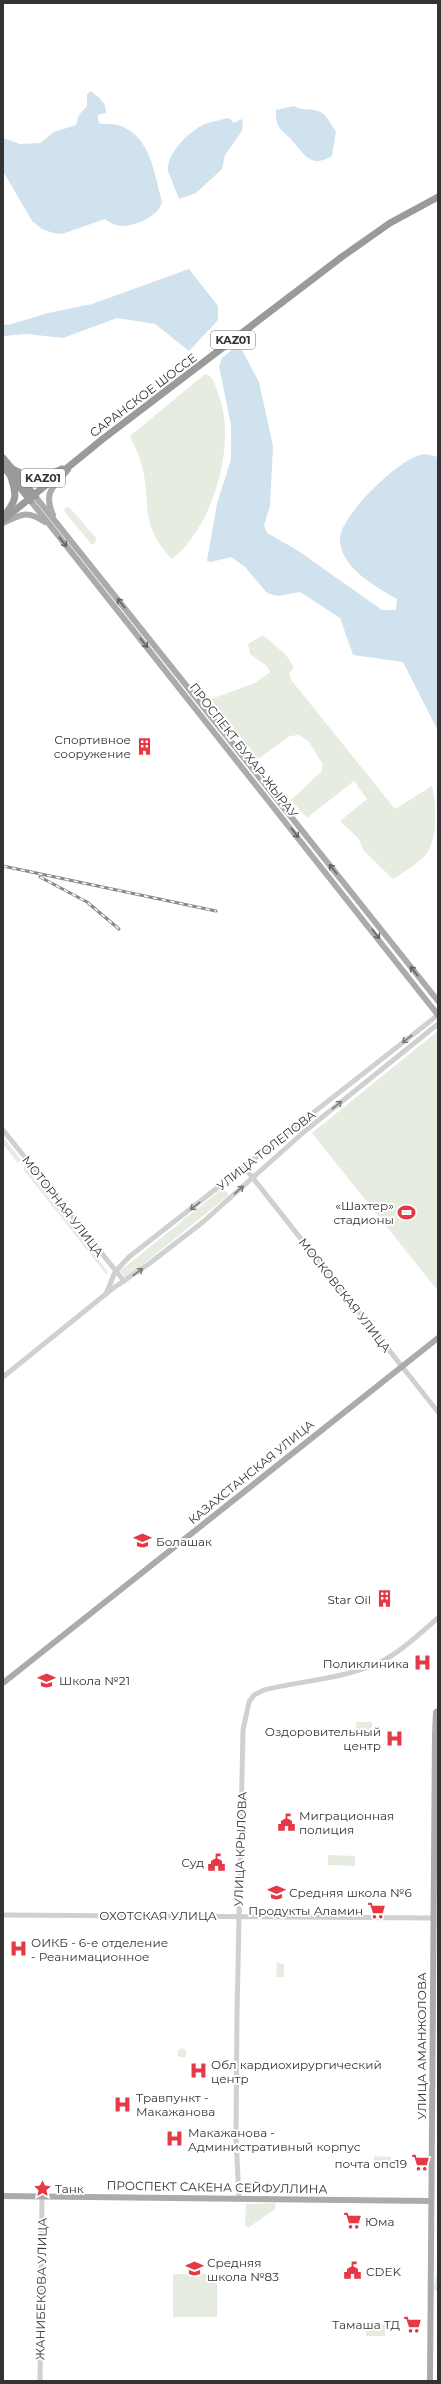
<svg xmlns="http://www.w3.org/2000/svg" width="441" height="2384" font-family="Montserrat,sans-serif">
<rect width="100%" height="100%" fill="#fff"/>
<g fill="#e6ecdf">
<path d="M205 374C214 376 215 386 218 393 238 441 213 528 172 559 140 525 151 509 143 470 141 459 135 447 130 436Z"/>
<polygon points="66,507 70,508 96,538 95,543 92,545 65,512 64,509"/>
<path d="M263 635 286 655 294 667 289 674 292 681 395 809 432 786C436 803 438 838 427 853 423 860 400 875 393 879L364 851 358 838 340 821 367 799 354 781 307 818 291 800 321 772 323 765 309 742 299 735 290 736 258 759 211 699 255 683 270 672 267 666 250 654 248 644Z"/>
<polygon points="438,1031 438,1291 312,1133"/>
<polygon points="3,1137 21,1160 18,1163 3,1144"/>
<polygon points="26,1167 108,1272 106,1274 23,1169"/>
<polygon points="223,1188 229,1195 126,1278 120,1271"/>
<polygon points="356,1722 372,1722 372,1737 357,1738"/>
<polygon points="328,1855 355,1856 355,1866 328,1865"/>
<polygon points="277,1963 284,1964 284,1977 276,1977"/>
<circle cx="182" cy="2053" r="4.5"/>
<polygon points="374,2156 391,2157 391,2166 374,2166"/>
<polygon points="276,2203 275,2209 248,2228 245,2225 246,2204"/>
<polygon points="438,2266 438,2294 434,2288"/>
<rect x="173" y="2274" width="44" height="43"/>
<rect x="366" y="2325" width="19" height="11"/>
</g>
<g fill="#cfe2ee">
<path d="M90 91C98 96 107 103 106 113L98 115V120L100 124C105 124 109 124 113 124 150 130 154 173 162 202 158 217 137 225 123 226 116 226 110 223 105 219L62 234 53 233 42 229 32 221 3 171V138L20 144 40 143 54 132 76 125 79 115 87 106V95Z"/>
<path d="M294 106C303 112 313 107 322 113 328 117 331 125 336 131L332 156C314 166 308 160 296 145 285 130 275 132 276 110Z"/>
<path d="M229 118 234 123 241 119 243 121 242 131 225 155 222 169 196 193 179 199 168 171C166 154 189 131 205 124 212 121 221 120 229 118Z"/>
<polygon points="189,269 218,306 218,320 189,351 155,324 117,318 63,338 27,334 3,336 3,324 8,325 48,313 92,304"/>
<path d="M233 349 242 350 259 382 273 446 270 506 264 525 267 533 297 550 382 610H396L397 599C376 587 343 569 340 542 336 519 398 460 420 455 425 453 433 456 438 457V731L403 662 353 655 340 618 300 592 278 596 267 593 245 567 231 557 211 562 207 561 217 504 231 459V425L219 366 222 358Z"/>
</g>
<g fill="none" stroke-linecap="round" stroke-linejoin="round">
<g stroke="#d0d0d0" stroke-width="5">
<polyline points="3,1130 124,1281"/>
<polyline points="245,1168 438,1412"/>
<polyline points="106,1294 115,1272 129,1257 438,1015"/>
<polyline points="3,1377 112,1289 150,1263 203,1222 305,1131 438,1024"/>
<polyline points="3,1915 433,1918"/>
<path d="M239 2198 236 2138 237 2014 243 1730 249 1702 254 1695 264 1690C300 1681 339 1679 374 1665 397 1656 419 1634 438 1618"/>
<polyline points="40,2381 42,2196"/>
</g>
<g stroke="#ababab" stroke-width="6">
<polyline points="35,496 438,1001"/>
<polyline points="30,500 438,1015"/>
<path d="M53 515C43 492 53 487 68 470"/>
<path d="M3 523C22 514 27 510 45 522"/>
<polyline points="3,1683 438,1338"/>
<polyline points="3,2196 431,2201"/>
<polyline points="430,2381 435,1735 436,1712 438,1711"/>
</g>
<g stroke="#9a9a9a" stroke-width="7">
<polyline points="3,458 35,496"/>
<polyline points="3,466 30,500"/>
<path d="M12 469C35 480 40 480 62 469"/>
<path d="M3 517C18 499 17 496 10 474"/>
<polyline points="3,520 104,438 343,256 390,223 438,197"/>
</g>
<defs>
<g id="rail">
<polyline points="3,866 216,911"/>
<polyline points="40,877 87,902 119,929"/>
</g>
</defs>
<use href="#rail" stroke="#888" stroke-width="3"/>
<use href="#rail" stroke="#fff" stroke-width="1.5" stroke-dasharray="4.5" stroke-linecap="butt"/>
</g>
<defs><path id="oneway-shaft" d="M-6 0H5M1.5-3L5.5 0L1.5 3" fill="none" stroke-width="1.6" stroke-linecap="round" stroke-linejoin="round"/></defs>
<g stroke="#636363">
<use href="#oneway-shaft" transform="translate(63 542) rotate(52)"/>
<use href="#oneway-shaft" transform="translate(121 603) rotate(-129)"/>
<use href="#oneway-shaft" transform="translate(144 643) rotate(51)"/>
<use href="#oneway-shaft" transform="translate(295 833) rotate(52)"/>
<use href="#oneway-shaft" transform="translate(333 869) rotate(-129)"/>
<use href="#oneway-shaft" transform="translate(376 934) rotate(52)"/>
<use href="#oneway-shaft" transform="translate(414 971) rotate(-129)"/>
</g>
<g stroke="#7a7a7a">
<use href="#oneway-shaft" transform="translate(407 1039) rotate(142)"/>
<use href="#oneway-shaft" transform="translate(337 1105) rotate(-39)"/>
<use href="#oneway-shaft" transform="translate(239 1190) rotate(-41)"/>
<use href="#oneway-shaft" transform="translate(195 1206) rotate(142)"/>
<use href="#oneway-shaft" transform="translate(138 1272) rotate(-35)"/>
</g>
<defs>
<symbol id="building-bare" viewBox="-9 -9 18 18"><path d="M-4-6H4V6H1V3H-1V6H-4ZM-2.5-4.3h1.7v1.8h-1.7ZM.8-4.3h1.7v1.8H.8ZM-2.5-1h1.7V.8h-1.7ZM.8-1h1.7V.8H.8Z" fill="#e63946" stroke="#fff" stroke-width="2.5" paint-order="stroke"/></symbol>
<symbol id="stadium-bare" viewBox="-9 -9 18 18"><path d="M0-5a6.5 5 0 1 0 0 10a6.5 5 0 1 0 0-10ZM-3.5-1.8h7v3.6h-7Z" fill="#e63946" stroke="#fff" stroke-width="2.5" paint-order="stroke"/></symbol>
<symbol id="university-bare" viewBox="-9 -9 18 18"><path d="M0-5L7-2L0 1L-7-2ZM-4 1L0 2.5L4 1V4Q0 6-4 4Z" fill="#e63946" stroke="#fff" stroke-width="2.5" paint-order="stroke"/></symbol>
<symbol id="hospital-bare" viewBox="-9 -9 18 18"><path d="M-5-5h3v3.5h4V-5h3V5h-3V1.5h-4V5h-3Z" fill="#e63946" stroke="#fff" stroke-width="2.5" paint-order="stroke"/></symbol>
<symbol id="school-bare" viewBox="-9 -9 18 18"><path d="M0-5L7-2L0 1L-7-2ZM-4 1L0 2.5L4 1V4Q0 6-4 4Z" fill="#e63946" stroke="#fff" stroke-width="2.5" paint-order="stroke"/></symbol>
<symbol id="civic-bare" viewBox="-9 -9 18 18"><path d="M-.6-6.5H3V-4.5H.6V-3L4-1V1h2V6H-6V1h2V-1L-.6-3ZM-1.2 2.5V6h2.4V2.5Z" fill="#e63946" stroke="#fff" stroke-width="2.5" paint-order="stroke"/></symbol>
<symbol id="supermarket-bare" viewBox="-9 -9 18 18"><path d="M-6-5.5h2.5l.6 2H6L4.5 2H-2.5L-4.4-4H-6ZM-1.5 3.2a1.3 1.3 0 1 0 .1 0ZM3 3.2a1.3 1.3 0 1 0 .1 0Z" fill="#e63946" stroke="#fff" stroke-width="2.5" paint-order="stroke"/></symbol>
<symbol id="sight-bare" viewBox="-9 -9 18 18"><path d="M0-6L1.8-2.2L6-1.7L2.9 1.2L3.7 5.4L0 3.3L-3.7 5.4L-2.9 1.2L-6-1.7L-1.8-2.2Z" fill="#e63946" stroke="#fff" stroke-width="2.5" paint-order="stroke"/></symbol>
</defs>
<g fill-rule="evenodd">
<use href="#building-bare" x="132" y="734" width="25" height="25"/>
<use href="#stadium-bare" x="394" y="1200" width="25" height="25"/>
<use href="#university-bare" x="130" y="1528" width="25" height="25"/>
<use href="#building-bare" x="372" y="1586" width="25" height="25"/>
<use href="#hospital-bare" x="410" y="1650" width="25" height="25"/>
<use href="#school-bare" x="34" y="1668" width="25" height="25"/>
<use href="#hospital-bare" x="382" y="1726" width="25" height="25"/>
<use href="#civic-bare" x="274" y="1810" width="25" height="25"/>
<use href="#civic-bare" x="204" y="1850" width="25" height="25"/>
<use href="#school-bare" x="264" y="1880" width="25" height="25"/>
<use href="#supermarket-bare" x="364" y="1898" width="25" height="25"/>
<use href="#hospital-bare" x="6" y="1936" width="25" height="25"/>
<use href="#hospital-bare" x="186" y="2058" width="25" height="25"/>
<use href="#hospital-bare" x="110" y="2092" width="25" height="25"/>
<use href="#hospital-bare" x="162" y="2126" width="25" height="25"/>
<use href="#supermarket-bare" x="408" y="2150" width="25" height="25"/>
<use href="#sight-bare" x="30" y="2176" width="25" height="25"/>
<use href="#supermarket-bare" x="340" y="2208" width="25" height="25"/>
<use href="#school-bare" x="182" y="2256" width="25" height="25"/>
<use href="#civic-bare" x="340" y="2258" width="25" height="25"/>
<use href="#supermarket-bare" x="400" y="2312" width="25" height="25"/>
</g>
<g text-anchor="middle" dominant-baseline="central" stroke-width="4" stroke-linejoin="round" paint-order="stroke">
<g fill="#fff" stroke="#707070" stroke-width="1">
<rect x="211" y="331" width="44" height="18" rx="3"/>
<rect x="21" y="469" width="44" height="18" rx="3"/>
</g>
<g font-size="11" font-weight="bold" fill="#333">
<text x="233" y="340">KAZ01</text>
<text x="43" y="478">KАZ01</text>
</g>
<g font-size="12" fill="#333" stroke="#fff">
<text transform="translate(143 395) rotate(-37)">САРАНСКОЕ ШОССЕ</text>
<text transform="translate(244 750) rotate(52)">ПРОСПЕКТ БУХАР-ЖЫРАУ</text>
<text transform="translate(266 1150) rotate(-38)">УЛИЦА ТОЛЕПОВА</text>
<text transform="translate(63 1206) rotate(52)">МОТОРНАЯ УЛИЦА</text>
<text transform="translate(345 1295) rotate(52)">МОСКОВСКАЯ УЛИЦА</text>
<text transform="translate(251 1472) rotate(-39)">КАЗАХСТАНСКАЯ УЛИЦА</text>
<text transform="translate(240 1849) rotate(-88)">УЛИЦА КРЫЛОВА</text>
<text x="158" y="1915">ОХОТСКАЯ УЛИЦА</text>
<text transform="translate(421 2046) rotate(-90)">УЛИЦА АМАНЖОЛОВА</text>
<text transform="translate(217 2187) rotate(1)">ПРОСПЕКТ САКЕНА СЕЙФУЛЛИНА</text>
<text transform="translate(41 2289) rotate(-89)">ЖАНИБЕКОВА УЛИЦА</text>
</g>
<g font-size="12" fill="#333" stroke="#fff" text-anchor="start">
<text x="131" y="739" text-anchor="end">Спортивное<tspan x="131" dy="14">сооружение</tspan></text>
<text x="394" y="1205" text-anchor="end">«Шахтер»<tspan x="394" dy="14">стадионы</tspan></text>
<text x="156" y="1541">Болашак</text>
<text x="371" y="1599" text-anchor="end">Star Oil</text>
<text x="409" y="1663" text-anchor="end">Поликлиника</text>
<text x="59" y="1680">Школа №21</text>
<text x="381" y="1731" text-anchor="end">Оздоровительный<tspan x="381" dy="14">центр</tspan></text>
<text x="299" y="1815">Миграционная<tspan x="299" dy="14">полиция</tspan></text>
<text x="204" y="1862" text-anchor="end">Суд</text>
<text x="289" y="1892">Средняя школа №6</text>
<text x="363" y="1910" text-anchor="end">Продукты Аламин</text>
<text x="31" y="1942">ОИКБ - 6-е отделение<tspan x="31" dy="14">- Реанимационное</tspan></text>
<text x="211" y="2064">Обл кардиохирургический<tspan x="211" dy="14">центр</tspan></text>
<text x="136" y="2097">Травпункт -<tspan x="136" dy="14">Макажанова</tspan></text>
<text x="188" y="2132">Макажанова -<tspan x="188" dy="14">Административный корпус</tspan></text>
<text x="407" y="2163" text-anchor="end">почта опс19</text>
<text x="55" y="2188">Танк</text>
<text x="365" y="2221">Юма</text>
<text x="207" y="2262">Средняя<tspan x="207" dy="14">школа №83</tspan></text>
<text x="366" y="2271">CDEK</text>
<text x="400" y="2324" text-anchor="end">Тамаша ТД</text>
</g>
</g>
<rect width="441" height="2384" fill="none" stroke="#333333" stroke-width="8"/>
</svg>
